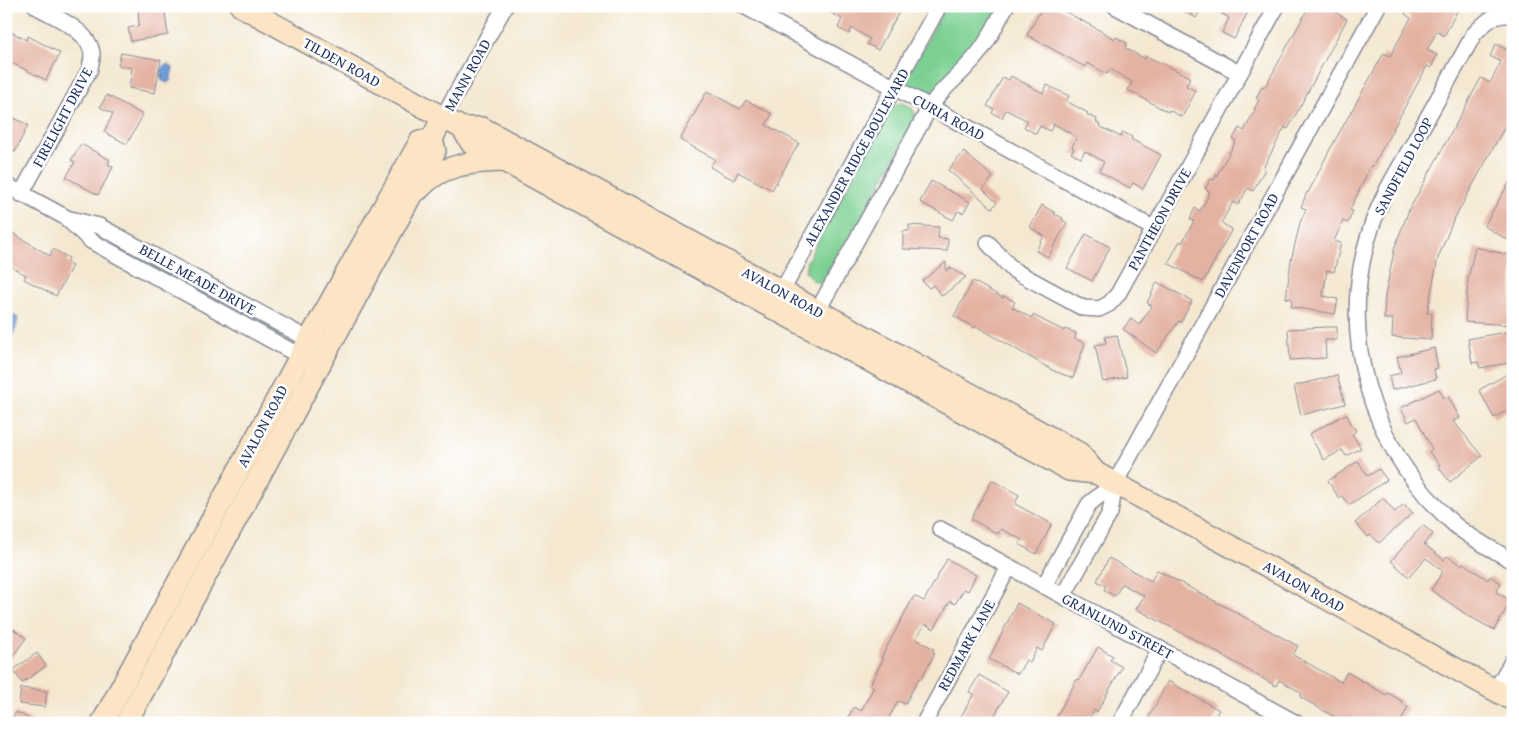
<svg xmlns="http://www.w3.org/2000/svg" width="1519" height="729" font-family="'Gentium Book Plus',serif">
<rect width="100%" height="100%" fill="#fff"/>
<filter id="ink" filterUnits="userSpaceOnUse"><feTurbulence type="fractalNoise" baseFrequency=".02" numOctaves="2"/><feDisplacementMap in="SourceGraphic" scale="10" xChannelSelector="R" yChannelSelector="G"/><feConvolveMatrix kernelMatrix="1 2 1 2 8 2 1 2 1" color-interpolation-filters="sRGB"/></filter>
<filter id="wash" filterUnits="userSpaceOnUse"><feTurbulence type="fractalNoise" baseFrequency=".0096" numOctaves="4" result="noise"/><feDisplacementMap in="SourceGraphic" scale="20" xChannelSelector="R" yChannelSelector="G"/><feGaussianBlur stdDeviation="1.12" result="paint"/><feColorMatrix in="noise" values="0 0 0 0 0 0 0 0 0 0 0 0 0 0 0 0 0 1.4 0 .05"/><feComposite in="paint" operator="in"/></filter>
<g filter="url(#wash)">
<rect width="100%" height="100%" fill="#f4e8d1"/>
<g fill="#7dd093" stroke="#4c8078">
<path d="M946 6H1000L977 46 932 92C924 96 910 92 909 82 908 79 909 76 909 74Z"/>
<path d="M902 103C910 105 915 110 916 118L829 279 820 283 812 280 805 271 807 261 890 109 897 104Z"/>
<polygon points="128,249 205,291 205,294 202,297 124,252"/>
<polygon points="232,305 280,331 281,336 279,338 227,309 229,306"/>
</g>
<g fill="#6d9dd7" stroke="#44669a">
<polygon points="168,64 173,68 170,81 167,83 161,80 162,76 160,76 163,66"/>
<polygon points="6,311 18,318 16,328 6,348"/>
</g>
<g id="blocks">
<g fill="#e4b2a2">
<polygon points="138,6 164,6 168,35 131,41 128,28 139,26"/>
<polygon points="819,6 888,6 899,12 878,50 867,44 870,39 852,28 849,34 838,28 842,19"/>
<polygon points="1043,6 1059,8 1115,39 1116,37 1127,43 1125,48 1145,59 1146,56 1190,77 1186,86 1196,91 1182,117 1169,110 1168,112 1128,90 1132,82 1110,69 1107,74 1087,63 1085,67 1027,35"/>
<polygon points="1176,6 1203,6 1196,18"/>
<polygon points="1224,6 1251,6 1234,39 1222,33 1229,18 1221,13"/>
<polygon points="1311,6 1325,6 1347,19 1288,129 1285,127 1263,168 1265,169 1253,191 1248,188 1238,205 1233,202 1221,223 1232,229 1203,282 1168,263 1180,241 1182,243 1194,221 1190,219 1195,208 1200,211 1210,192 1205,189 1211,179 1214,180 1236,141 1233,139 1239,128 1244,131 1255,110 1254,109 1259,100 1256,98 1262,86 1265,87 1307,10 1309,11"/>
<polygon points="1409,6 1460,6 1444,36 1437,31 1427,50 1437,55 1431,68 1427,66 1373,166 1371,165 1350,210 1353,211 1348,223 1343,221 1334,241 1341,243 1334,272 1327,270 1323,296 1338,299 1335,314 1291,307 1292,299 1286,298 1291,261 1300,223 1306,209 1301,207 1307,192 1308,193 1328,153 1384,53 1390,56 1411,18 1405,14"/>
<polygon points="6,29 26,40 28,36 60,53 46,80 6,60"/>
<polygon points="1496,44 1513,53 1513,112 1452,223 1438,258 1427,313 1432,313 1431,340 1392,337 1393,319 1384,319 1385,296 1395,246 1409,210 1481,78 1490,83 1501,62 1490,56"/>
<polygon points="121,53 161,60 155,93 129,88 132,68 118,65"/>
<polygon points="1011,76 1043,93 1047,85 1069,96 1066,101 1088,113 1087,115 1097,119 1096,122 1100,124 1099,126 1121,137 1123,132 1132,137 1131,139 1161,155 1143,189 1133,183 1130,188 1099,171 1104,162 1085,151 1081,158 1071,153 1074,148 1072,147 1077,137 1054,124 1050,131 1040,126 1036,134 1024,127 1028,121 1006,110 1002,118 992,113 994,109 987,106 1003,77 1009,80"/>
<polygon points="707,91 740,109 746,100 772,114 766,125 799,143 772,190 738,172 734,180 710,167 715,159 680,140"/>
<polygon points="107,95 143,115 127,144 104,132 113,114 100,107"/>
<polygon points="6,114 28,125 15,152 6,148"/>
<polygon points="81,144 110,160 108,164 113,167 98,195 66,177 75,162 71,160"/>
<polygon points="964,152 993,177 983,189 997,203 992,208 948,170"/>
<polygon points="1513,176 1513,231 1508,240 1484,226"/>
<polygon points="931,181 970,202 963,213 958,211 953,220 920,202"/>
<polygon points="1042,205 1055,213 1054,214 1063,218 1062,220 1067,223 1048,257 1036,251 1044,236 1030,227"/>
<polygon points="909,225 939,227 938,238 948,239 947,251 903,249 903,231 909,231"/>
<polygon points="6,229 50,256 53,249 69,258 67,262 72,266 56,296 24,279 26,275 6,264"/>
<polygon points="1086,234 1110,247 1092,281 1067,268"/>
<polygon points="1475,247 1513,256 1510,325 1465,322 1468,279"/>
<polygon points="946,262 946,271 950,268 966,277 942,296 933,285 929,288 922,281"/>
<polygon points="973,281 1003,298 1004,296 1015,302 1012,307 1031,318 1033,315 1064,331 1065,329 1076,333 1075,339 1085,343 1073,378 1054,371 976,326 975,328 954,316"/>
<polygon points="1157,282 1192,301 1181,322 1179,321 1156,353 1123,329 1131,319 1139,325 1152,306 1147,303"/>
<polygon points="1327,327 1337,327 1337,340 1325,340 1326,358 1290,360 1288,329"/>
<polygon points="1511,331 1513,362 1480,368 1478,362 1472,363 1468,339"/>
<polygon points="1117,335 1127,377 1103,382 1095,345 1106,343 1105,337"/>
<polygon points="1434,348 1438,368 1434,369 1436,379 1392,390 1389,376 1401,373 1397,357"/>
<polygon points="1513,371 1513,407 1494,418 1479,390"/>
<polygon points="1337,375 1345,404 1301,415 1294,386"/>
<polygon points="1439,389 1444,398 1448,396 1460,418 1453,421 1482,456 1450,482 1438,467 1440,465 1429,452 1432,449 1416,418 1408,422 1401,408"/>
<polygon points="1346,414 1356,431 1352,434 1361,448 1346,456 1342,450 1324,460 1309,434"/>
<polygon points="1358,461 1368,476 1379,469 1387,480 1349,505 1342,496 1339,498 1328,481"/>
<polygon points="992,480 1019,495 1015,504 1052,524 1036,554 1019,544 1022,540 1001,529 998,534 971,519"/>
<polygon points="1383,498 1395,512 1404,504 1413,513 1379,543 1371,535 1368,537 1355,523"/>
<polygon points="1423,525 1433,534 1424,544 1444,560 1447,556 1461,565 1463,563 1488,580 1490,576 1501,583 1496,592 1511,601 1494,630 1467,615 1431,590 1443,571 1426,558 1409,577 1391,561"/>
<polygon points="1109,558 1151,581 1157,570 1298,646 1293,655 1341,682 1347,672 1386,695 1388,693 1402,701 1401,703 1408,707 1400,723 1345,723 1300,697 1302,693 1279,680 1276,686 1201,643 1136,609 1144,596 1122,584 1115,596 1104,590 1106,586 1097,581"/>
<polygon points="947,559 976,575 968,591 964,589 955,604 950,601 934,629 925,624 916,639 934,649 933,652 935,653 921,679 919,678 905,704 898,701 886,723 845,723 854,707 861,711 874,687 870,685 883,659 881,658 914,596 924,601"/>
<polygon points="1017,603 1056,624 1042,651 1037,648 1030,662 1026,660 1018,674 989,659"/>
<polygon points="13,629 26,638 6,666 6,639"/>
<polygon points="1098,647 1113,656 1110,660 1122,667 1097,712 1094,710 1087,723 1053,723 1077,679 1079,680"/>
<polygon points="37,653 46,666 22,683 13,670"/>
<polygon points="979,675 1008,692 990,723 957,723 974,694 969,692"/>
<polygon points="1168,681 1219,710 1211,723 1146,723"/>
<polygon points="21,688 47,691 45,707 19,704"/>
<polygon points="16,712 37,723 10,723"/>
</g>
</g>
</g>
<g filter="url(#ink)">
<use href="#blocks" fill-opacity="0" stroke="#888c98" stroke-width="1"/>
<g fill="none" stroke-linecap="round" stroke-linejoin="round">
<defs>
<g id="street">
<polyline points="744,6 1153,228"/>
<polyline points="1115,6 1239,73"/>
<path d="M1513 15C1493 13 1487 21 1474 34 1454 71 1433 107 1413 144 1398 170 1382 196 1372 225 1335 334 1370 449 1455 525 1472 539 1493 550 1513 561"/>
<polyline points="443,117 505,6"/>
<polyline points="6,185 65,217 91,241 309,361"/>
<path d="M21 194 90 69C90 65 92 61 92 57 93 31 54 17 36 6"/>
<polyline points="66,218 99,226 317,344"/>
<polyline points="988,243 1013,270 1083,308 1099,309 1109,304 1118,294 1277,6"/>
<polyline points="778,298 939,6"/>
<path d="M813 319 930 107C942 88 956 79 970 63 986 47 995 26 1006 6"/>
<polyline points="940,529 1296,723"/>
<polyline points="1044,586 1089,504 1115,483"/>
<polyline points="1063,596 1110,513 1115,483 1378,6"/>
<polyline points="1495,691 1513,660"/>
<polyline points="924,723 1009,567"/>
<polyline points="1120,723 1160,649"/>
</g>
<g id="secondary">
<polyline points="241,6 462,128 472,144 504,161 1069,470 1096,473"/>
<polyline points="462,128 482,128 1079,453 1096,473 1513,700"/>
<path d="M419 189C441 164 472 162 503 161"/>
<polyline points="102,723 309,340 420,142 432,139"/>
<polyline points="126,723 435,151 432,139 443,117"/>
</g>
</defs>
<use href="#street" stroke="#888c98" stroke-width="18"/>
<use href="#secondary" stroke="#888c98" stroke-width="24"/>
<use href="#street" stroke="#fff" stroke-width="15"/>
<use href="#secondary" stroke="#fce5c4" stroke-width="21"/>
</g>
</g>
<g text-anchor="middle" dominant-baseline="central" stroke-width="5" stroke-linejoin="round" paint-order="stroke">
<g font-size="15" fill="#1b2f5e" stroke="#fff">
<text transform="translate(342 62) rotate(29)">TILDEN ROAD</text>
<text transform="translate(467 75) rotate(-61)">MANN ROAD</text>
<text transform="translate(62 117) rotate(-62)">FIRELIGHT DRIVE</text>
<text transform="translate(949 117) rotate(29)">CURIA ROAD</text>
<text transform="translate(856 157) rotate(-61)">ALEXANDER RIDGE BOULEVARD</text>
<text transform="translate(1403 166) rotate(-62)">SANDFIELD LOOP</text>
<text transform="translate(1159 219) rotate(-61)">PANTHEON DRIVE</text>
<text transform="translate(1246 245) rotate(-61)">DAVENPORT ROAD</text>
<text transform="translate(198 279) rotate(29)">BELLE MEADE DRIVE</text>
<text transform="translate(783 292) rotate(29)">AVALON ROAD</text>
<text transform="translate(262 426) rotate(-62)">AVALON ROAD</text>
<text transform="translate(1304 586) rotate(29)">AVALON ROAD</text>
<text transform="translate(1118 626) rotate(28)">GRANLUND STREET</text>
<text transform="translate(966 645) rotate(-61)">REDMARK LANE</text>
</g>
</g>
<rect width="1519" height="729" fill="none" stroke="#fff" stroke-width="25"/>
</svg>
